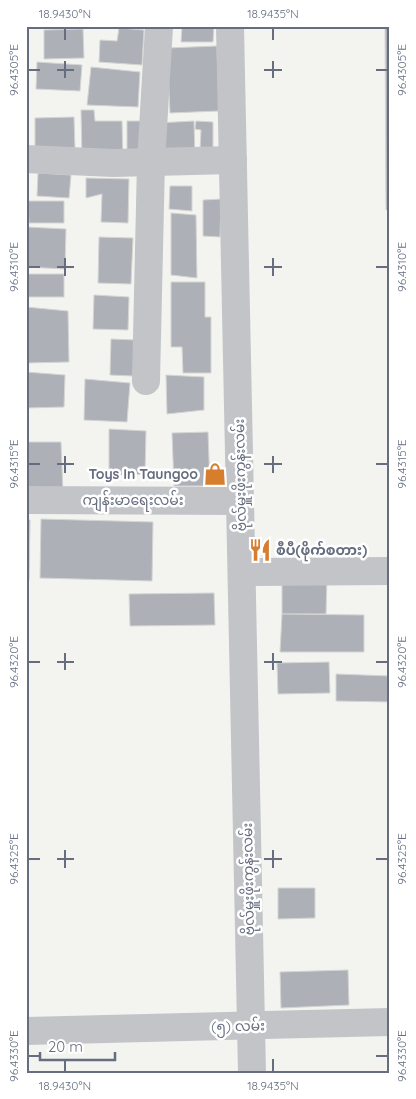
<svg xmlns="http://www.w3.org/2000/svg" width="416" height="1099" font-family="Quicksand,'Noto Sans Myanmar',sans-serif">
<rect width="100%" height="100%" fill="#f3f4f0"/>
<g fill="#adb1b7" stroke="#d4d5d3">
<polygon points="173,26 214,26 213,42 181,42 182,27"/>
<polygon points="385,26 390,26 390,210 386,210"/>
<polygon points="119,28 144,30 142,65 99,62 100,40 117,41"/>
<polygon points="83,29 84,58 44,59 44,30"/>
<polygon points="217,46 219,111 170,113 167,48"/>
<polygon points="37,62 82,65 80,91 36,89"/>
<polygon points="91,67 140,72 138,107 87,105"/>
<polygon points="81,110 94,110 95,121 122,121 123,159 82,160"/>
<polygon points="74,117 75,149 35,150 35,118"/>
<rect x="127" y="121" width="22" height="37"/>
<polygon points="194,121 195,158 156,161 156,123"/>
<polygon points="196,121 213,122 213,150 200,151 201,130 195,129"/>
<polygon points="38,173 71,175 69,198 37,196"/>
<polygon points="86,178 129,179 128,223 101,222 102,194 86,198"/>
<polygon points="170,186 192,186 192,211 169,209"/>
<polygon points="221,199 220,237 203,236 203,200"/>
<polygon points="28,201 64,201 64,223 29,223"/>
<polygon points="171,213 196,215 197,278 171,275"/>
<polygon points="27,227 66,229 65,269 26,267"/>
<polygon points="99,237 133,238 131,284 98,283"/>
<rect x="26" y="274" width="38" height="23"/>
<polygon points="171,282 205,282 205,317 211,317 211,373 183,373 182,347 171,347"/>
<polygon points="94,295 129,297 128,330 93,329"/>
<polygon points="26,307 68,311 69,362 26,363"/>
<polygon points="111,339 135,340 133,376 110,375"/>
<polygon points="26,372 65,375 64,407 26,408"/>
<polygon points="166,375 204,377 204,410 167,414"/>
<polygon points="85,379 130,383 127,422 84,420"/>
<polygon points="109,429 146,431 145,474 109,476"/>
<polygon points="208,432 210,486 174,486 172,433"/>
<polygon points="26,442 61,442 63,492 26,494"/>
<polygon points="41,519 153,522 152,581 40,578"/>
<polygon points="26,520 30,520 29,581 26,581"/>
<polygon points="282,576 327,576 326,614 282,614"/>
<polygon points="214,593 215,625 130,626 129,594"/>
<polygon points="282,614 364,615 364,652 280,652"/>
<polygon points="329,662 330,693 278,694 277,663"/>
<polygon points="336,674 390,676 390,702 336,701"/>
<polygon points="278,888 315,888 315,918 278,919"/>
<polygon points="348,970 349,1005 281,1008 280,972"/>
</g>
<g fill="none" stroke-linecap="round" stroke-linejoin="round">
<g stroke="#c2c4c8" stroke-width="28">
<polyline points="230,26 252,1073"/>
<polyline points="26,159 113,163 233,160"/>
<polyline points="146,381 151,162 159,27"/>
<polyline points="26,500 240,501"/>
<polyline points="242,572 390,571"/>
<polyline points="26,1031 390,1022"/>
</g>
</g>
<path fill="none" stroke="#656d7f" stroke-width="2" d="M65 28V40M273 28V40M65 61V78M273 61V78M28 70H40M57 70H74M264 70H282M376 70H388M65 258V276M273 258V276M28 267H40M57 267H74M264 267H282M376 267H388M65 456V473M273 456V473M28 464H40M57 464H74M264 464H282M376 464H388M65 653V670M273 653V670M28 662H40M57 662H74M264 662H282M376 662H388M65 850V868M273 850V868M28 859H40M57 859H74M264 859H282M376 859H388M28 1056H40M376 1056H388M65 1059V1072M273 1059V1072"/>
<defs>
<symbol id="shop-bare" viewBox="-9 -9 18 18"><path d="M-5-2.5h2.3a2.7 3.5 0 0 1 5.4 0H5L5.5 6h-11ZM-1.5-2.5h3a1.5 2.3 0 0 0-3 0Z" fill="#d67d2e" stroke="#fff" stroke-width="2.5" paint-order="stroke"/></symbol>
<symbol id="restaurant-bare" viewBox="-9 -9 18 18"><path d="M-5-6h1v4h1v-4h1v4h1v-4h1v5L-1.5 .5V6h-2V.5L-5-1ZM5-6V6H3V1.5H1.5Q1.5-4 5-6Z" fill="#d67d2e" stroke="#fff" stroke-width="2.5" paint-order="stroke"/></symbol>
</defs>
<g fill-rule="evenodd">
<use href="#shop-bare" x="199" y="458" width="32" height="32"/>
<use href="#restaurant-bare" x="244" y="534" width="32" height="32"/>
</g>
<g text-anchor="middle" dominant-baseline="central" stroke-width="5" stroke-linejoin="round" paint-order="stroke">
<g font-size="14" font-weight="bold" fill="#656d7f" stroke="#fff" text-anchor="end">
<text x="198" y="474">Toys In Taungoo</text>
<text x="276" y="550" text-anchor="start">စီပီ(ဖိုက်စတား)</text>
</g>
<g font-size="14" fill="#656d7f" stroke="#fff">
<text transform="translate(240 475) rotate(-91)">ဗိုလ်မှူးဖိုးကွန်းလမ်း</text>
<text x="133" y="500">ကျန်းမာရေးလမ်း</text>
<text transform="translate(248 879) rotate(-91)">ဗိုလ်မှူးဖိုးကွန်းလမ်း</text>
<text transform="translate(238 1026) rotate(-1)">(၅) လမ်း</text>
</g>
</g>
<rect width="416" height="1099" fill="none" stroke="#ffffff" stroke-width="55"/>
<path d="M40 1052v8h75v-8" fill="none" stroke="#656d7f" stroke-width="2.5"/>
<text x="48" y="1052" font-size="15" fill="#656d7f" stroke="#ffffff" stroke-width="4" paint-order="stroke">20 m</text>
<rect x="28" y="28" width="360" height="1044" fill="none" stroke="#656d7f" stroke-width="2"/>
<g font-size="12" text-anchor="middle" fill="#656d7f">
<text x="65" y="18">18.9430°N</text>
<text x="273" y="18">18.9435°N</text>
<text transform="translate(402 70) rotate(-90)" y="4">96.4305°E</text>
<text transform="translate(14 70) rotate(-90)" y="4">96.4305°E</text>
<text transform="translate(402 267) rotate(-90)" y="4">96.4310°E</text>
<text transform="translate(14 267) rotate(-90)" y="4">96.4310°E</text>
<text transform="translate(14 464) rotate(-90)" y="4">96.4315°E</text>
<text transform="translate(402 464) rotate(-90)" y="4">96.4315°E</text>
<text transform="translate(402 662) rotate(-90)" y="4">96.4320°E</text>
<text transform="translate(14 662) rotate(-90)" y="4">96.4320°E</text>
<text transform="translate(14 859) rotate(-90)" y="4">96.4325°E</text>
<text transform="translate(402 859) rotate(-90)" y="4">96.4325°E</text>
<text transform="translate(14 1056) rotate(-90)" y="4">96.4330°E</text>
<text transform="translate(402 1056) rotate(-90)" y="4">96.4330°E</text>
<text x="65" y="1090">18.9430°N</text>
<text x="273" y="1090">18.9435°N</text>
</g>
</svg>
